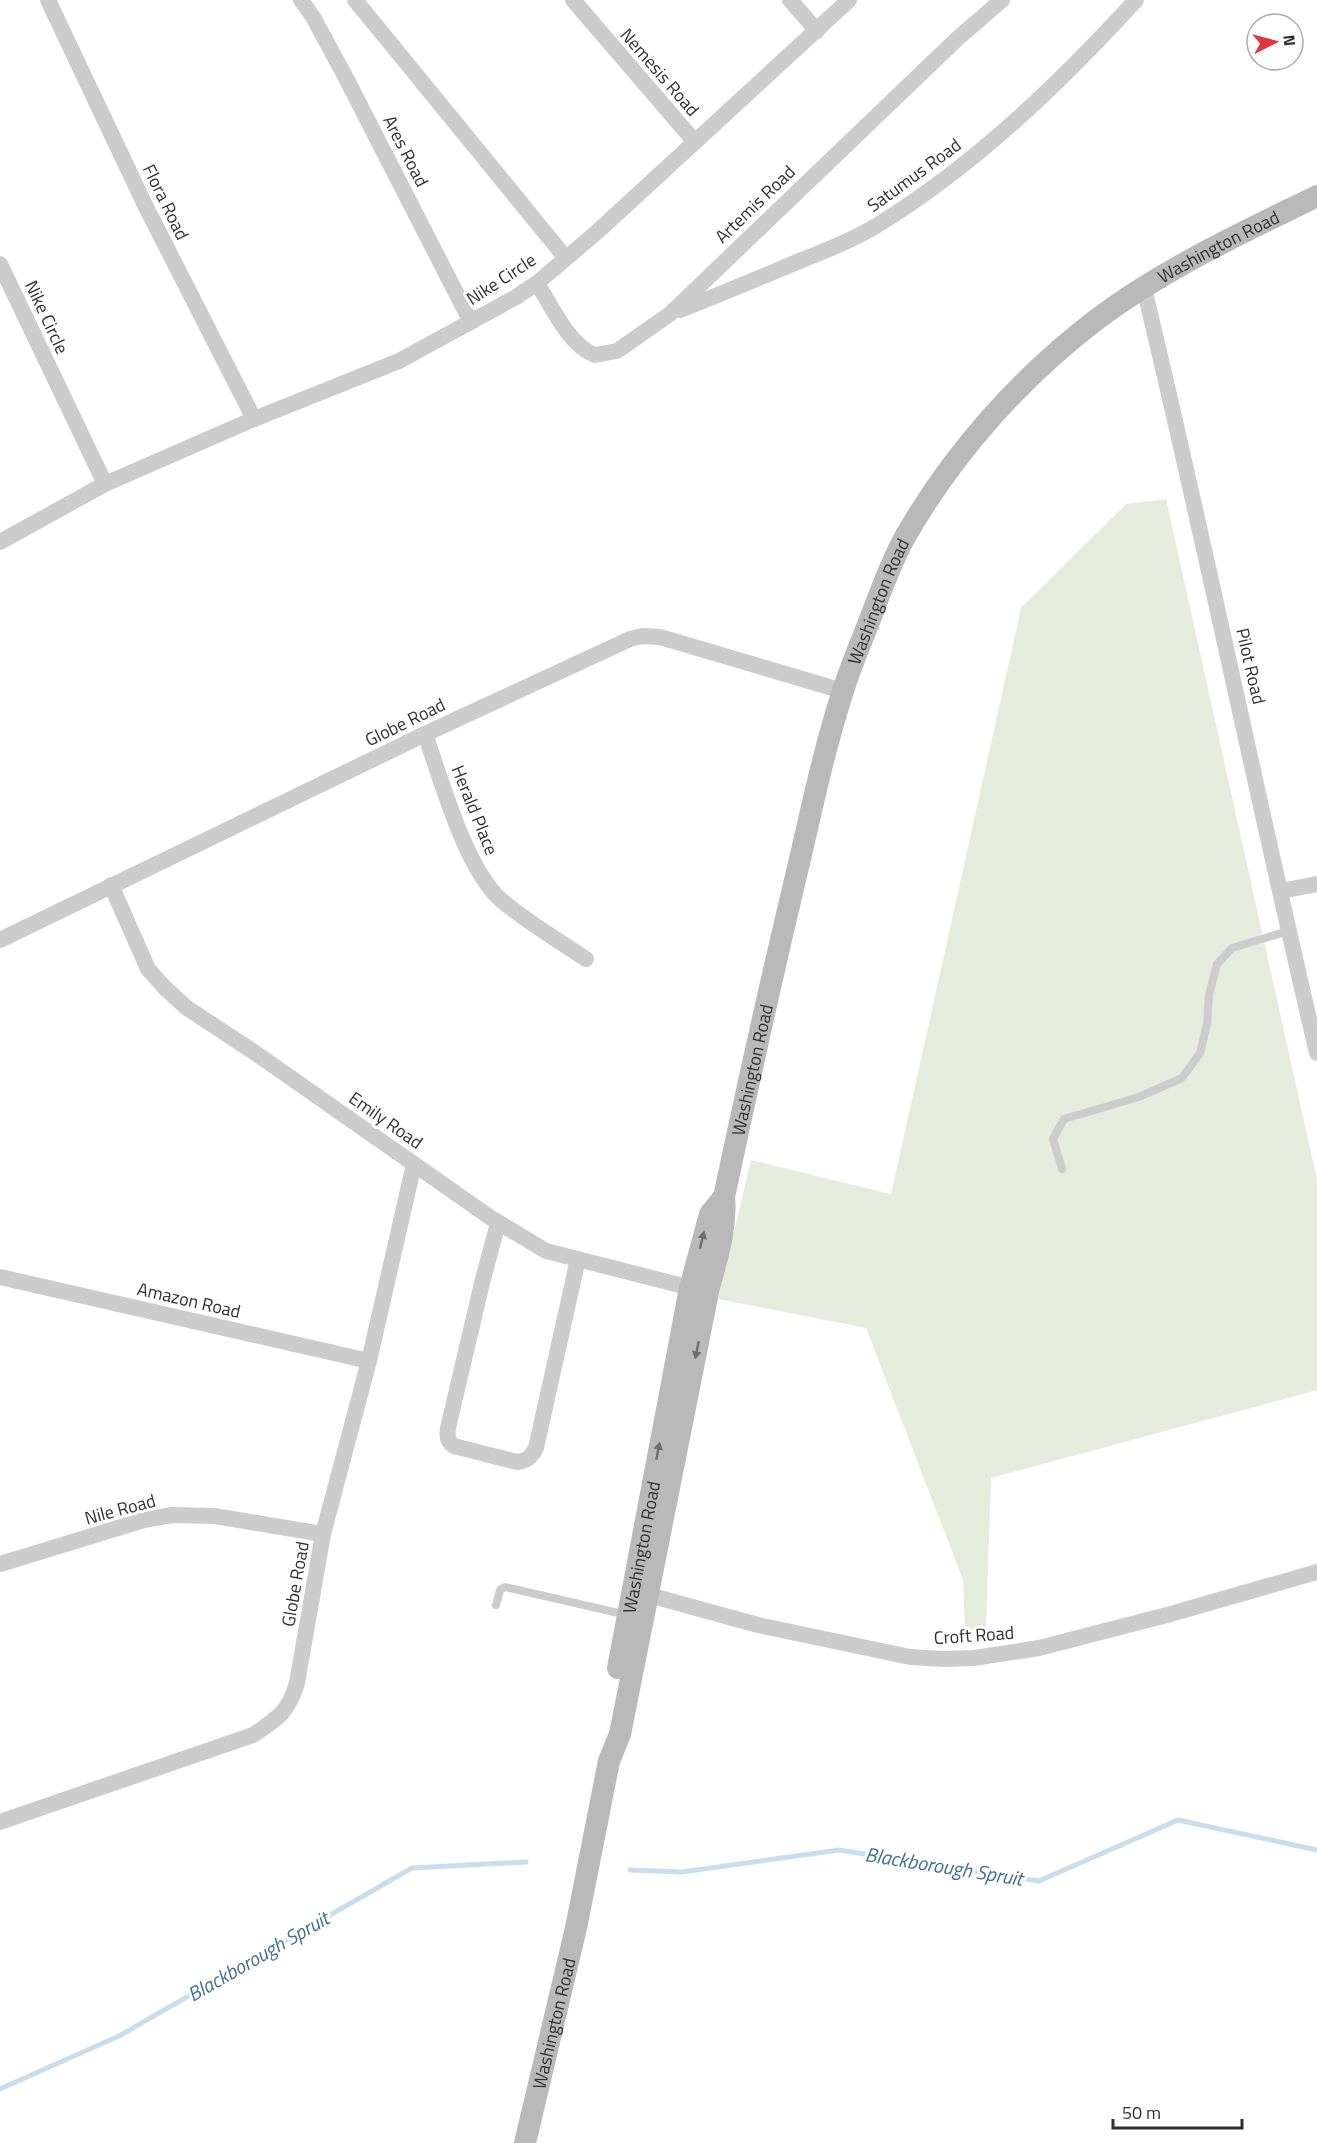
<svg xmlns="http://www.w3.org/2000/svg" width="1317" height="2143" font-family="'Titillium Web',sans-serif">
<rect width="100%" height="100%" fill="#fff"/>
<polygon fill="#e5ecdd" points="1166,499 1317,1180 1317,1390 991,1478 986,1627 965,1632 963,1580 866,1328 718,1299 751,1160 891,1194 1021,608 1126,504"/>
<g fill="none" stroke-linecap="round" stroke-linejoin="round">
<g stroke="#c9deec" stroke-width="5">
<polyline points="630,1870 682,1872 839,1850 1039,1881 1178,1820 1317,1850"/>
<polyline points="0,2089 119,2036 412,1868 526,1862"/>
</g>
<g stroke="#ccc" stroke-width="8">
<polyline points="1062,1169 1053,1139 1064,1119 1139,1097 1182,1078 1200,1053 1207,1024 1209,995 1217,964 1232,948 1288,931"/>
<polyline points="496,1605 500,1590 505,1587 627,1615"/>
</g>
<g stroke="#ccc" stroke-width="16">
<polyline points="48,0 145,205 254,419"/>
<polyline points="301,0 313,17 346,78 471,322"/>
<polyline points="355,0 565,257"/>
<polyline points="573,0 695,142"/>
<polyline points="790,0 817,31"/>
<polyline points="0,264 105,484"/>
<path d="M537 283C551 305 569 346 595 355L617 351 670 314 957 39 1002 0"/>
<path d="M1144 288C1205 542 1257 798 1317 1053"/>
<path d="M680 310C721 294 761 277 802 260 827 250 853 240 876 226 974 166 1059 84 1136 0"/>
<polyline points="0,542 105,484 254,419 399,361 516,297 537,283 597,232 849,0"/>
<path d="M425 734C441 779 465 867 500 899 526 922 558 940 586 959"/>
<polyline points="111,885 148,969 165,988 187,1008 254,1052 491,1218 546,1251 699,1290"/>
<polyline points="1281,891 1317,884"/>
<polyline points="0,940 425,734 630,639 642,636 660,637 843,691"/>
<path d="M498 1223 482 1283 448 1428C447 1436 447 1441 454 1446L517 1462C527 1461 531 1457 536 1448L578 1259"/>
<polyline points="0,1277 369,1361"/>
<polyline points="0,1564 144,1520 172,1515 214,1516 323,1534"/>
<polyline points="638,1592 758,1625 910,1657 944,1659 974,1658 1039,1648 1167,1615 1317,1572"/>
<path d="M0 1822 253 1735C278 1718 288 1713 297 1683L323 1534 369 1361 414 1164"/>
</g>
<g stroke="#b9b9b9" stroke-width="22">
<path id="s1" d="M618 1668 690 1288 710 1214 724 1197"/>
<path id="s2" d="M525 2143 576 1928 609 1761 620 1734 708 1292C716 1260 727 1230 724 1197 748 1084 773 972 800 859 813 803 825 746 843 691 850 668 860 645 869 622 880 593 890 564 905 537 953 453 1020 378 1096 320 1163 269 1242 233 1317 196"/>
</g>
</g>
<defs><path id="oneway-solid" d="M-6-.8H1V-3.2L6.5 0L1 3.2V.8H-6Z" transform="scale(1.5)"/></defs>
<g fill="#6d6d6d">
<use href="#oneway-solid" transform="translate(702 1240) rotate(-76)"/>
<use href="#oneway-solid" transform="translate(697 1350) rotate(101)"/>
<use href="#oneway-solid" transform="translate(658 1451) rotate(-79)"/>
</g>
<g text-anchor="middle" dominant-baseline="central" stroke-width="6" stroke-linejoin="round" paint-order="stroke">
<g font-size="18" fill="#2f2f2f" stroke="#fff">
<text transform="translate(660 72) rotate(49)">Nemesis Road</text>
<text transform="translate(406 151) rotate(63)">Ares Road</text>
<text transform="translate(914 175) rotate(-36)">Satumus Road</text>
<text transform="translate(166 202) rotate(64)">Flora Road</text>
<text transform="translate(755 204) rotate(-44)">Artemis Road</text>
<text stroke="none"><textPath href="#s2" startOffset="2088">Washington Road</textPath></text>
<text transform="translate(501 279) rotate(-33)">Nike Circle</text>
<text transform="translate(47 317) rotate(65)">Nike Circle</text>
<text stroke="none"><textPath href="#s2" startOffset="1584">Washington Road</textPath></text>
<text transform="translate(1251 666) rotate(77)">Pilot Road</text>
<text transform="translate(405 722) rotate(-26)">Globe Road</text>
<text transform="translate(475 810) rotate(68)">Herald Place</text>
<text stroke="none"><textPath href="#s2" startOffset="1098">Washington Road</textPath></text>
<text transform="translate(386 1120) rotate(35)">Emily Road</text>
<text transform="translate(189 1300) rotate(13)">Amazon Road</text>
<text transform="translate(120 1509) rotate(-15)">Nile Road</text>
<text stroke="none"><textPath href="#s1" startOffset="123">Washington Road</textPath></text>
<text transform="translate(295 1584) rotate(-80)">Globe Road</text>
<text transform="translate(974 1635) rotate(-4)">Croft Road</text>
<text stroke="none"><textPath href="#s2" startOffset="123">Washington Road</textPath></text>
</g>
<g font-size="20" font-style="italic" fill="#3d6f91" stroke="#fff">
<text transform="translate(944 1866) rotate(9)">Blackborough Spruit</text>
<text transform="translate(258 1956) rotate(-30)">Blackborough Spruit</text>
</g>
</g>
<g transform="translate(1275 42) rotate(84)"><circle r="28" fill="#ffffff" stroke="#acacac" stroke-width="1.5"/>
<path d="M0-4.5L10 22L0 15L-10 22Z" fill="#e4333e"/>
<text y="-9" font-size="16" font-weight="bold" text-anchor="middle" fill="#2f2f2f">N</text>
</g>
<path d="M1113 2119v9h129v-9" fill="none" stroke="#2f2f2f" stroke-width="3"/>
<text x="1122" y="2119" font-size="18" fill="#2f2f2f" stroke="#ffffff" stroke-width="4.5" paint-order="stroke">50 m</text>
</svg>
